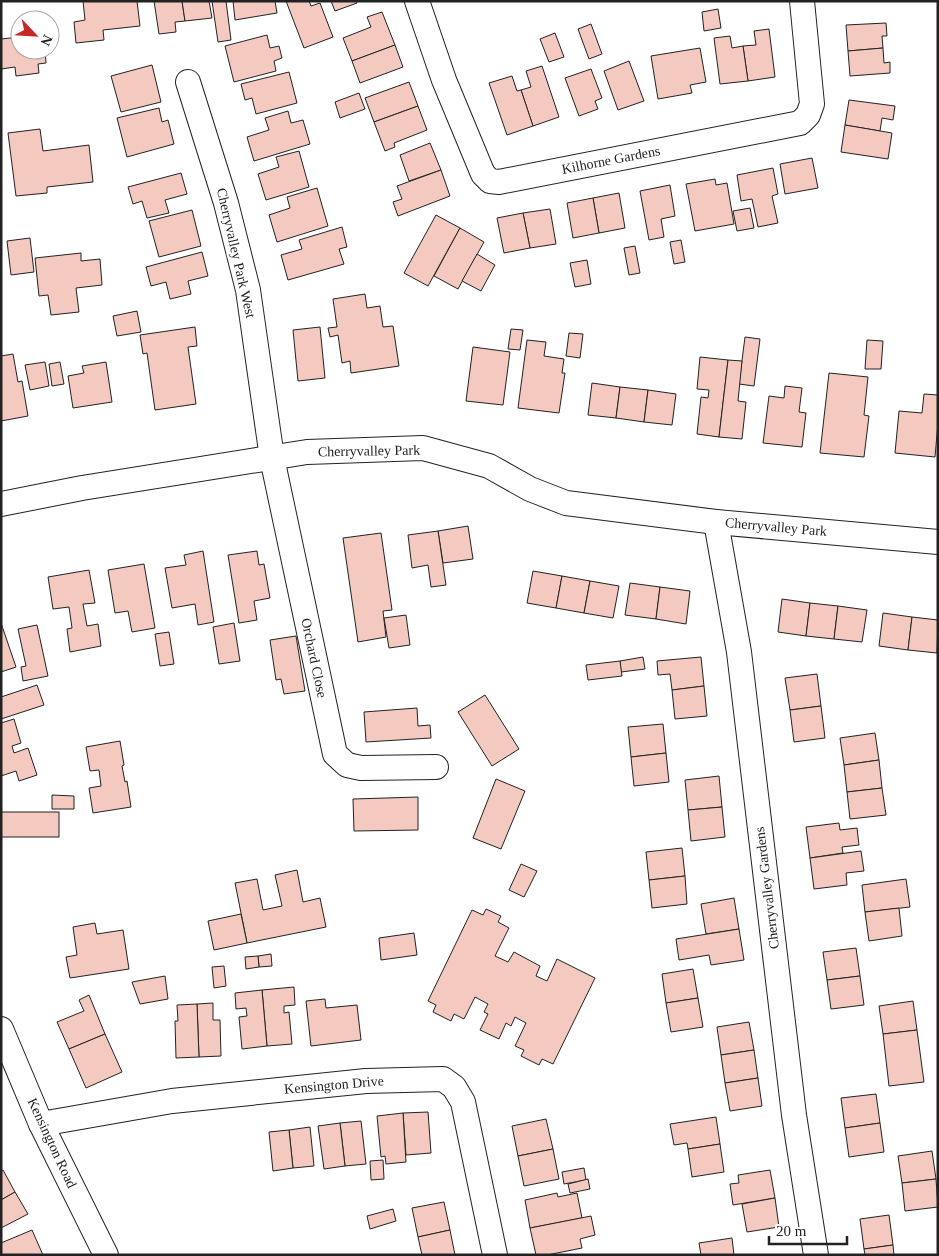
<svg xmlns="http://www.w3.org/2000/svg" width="939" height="1256" font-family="Georgia,serif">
<rect width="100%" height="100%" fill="#fff"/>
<g fill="#f3c9c0" stroke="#222">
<polygon points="83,1 137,1 140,26 103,30 104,40 76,43 74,22 85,20"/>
<polygon points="154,1 182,1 185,21 175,22 176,32 159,34"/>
<polygon points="182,1 209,1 212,18 185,21"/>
<polygon points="212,1 226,1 231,40 218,42"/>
<polygon points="233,1 275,1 277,13 235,20"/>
<polygon points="286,1 309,1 311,6 320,3 333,37 304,48"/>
<polygon points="331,1 356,1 357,3 335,11"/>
<polygon points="718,9 721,28 704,31 702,12"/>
<polygon points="382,12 395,45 352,61 343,38 371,27 367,17"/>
<polygon points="886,23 887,36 882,36 883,48 848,51 846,25"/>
<polygon points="591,24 602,54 589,59 578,29"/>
<polygon points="769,29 775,77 748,81 743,46 756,45 754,31"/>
<polygon points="555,33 564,57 549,62 540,39"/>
<polygon points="267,35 270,48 279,46 282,58 274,61 276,71 234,82 225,46"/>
<polygon points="730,36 732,48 743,46 748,81 720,84 714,38"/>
<polygon points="20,37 20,50 45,50 46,63 38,64 39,73 16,76 15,67 1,69 1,39"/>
<polygon points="395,45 403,67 360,83 352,61"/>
<polygon points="700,48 706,82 690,85 692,93 658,99 651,56"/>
<polygon points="883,48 884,63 890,62 890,73 850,76 848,51"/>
<polygon points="629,61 644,101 618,110 604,71"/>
<polygon points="152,65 161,102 121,112 111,76"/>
<polygon points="542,66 559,117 533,126 521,90 531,87 526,71"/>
<polygon points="591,69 602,98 595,101 598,109 579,116 565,78"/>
<polygon points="289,72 297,103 256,114 252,98 245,100 241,84"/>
<polygon points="512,76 517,91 521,90 533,126 507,135 489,83"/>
<polygon points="409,82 418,106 374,122 365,98"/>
<polygon points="359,93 365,109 340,118 335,102"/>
<polygon points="849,100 895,106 893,120 882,118 880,131 845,125"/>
<polygon points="418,106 427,130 394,143 395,147 385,151 374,122"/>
<polygon points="159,108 162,122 168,120 174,144 127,157 117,118"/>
<polygon points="288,111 291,123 303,120 310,144 254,161 247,137 269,130 265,118"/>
<polygon points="845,125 892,133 888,159 841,152"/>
<polygon points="40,129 43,151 89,145 93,182 47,187 47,193 16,196 8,133"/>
<polygon points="430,143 441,170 409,181 400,155"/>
<polygon points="299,151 309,187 266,200 258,174 279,167 276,157"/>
<polygon points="812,158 818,188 785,194 780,164"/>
<polygon points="773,168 778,194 772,196 778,223 758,227 752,199 741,201 737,175"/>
<polygon points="441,170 450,196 398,216 393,202 402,199 397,186"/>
<polygon points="181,173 187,194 165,200 169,213 147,218 142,201 133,204 128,187"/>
<polygon points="715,179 716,185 727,183 734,224 695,231 686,184"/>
<polygon points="670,185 675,216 661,219 664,237 649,240 640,191"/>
<polygon points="317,188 328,226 277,242 269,215 290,208 287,197"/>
<polygon points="619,193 625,228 599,233 593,198"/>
<polygon points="593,198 599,233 573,238 567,203"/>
<polygon points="750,208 754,228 737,231 733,211"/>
<polygon points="550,209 556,244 530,248 523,213"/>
<polygon points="192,210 201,246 159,257 149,221"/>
<polygon points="523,213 530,248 504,253 497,218"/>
<polygon points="436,215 460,228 428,286 404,273"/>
<polygon points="342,227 347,247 339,249 344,264 288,280 281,255 302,249 299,240"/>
<polygon points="460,228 484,242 458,289 434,276"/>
<polygon points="30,238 34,272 11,275 7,241"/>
<polygon points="681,240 685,262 674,264 670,242"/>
<polygon points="635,246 640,273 629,275 624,248"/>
<polygon points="202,252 208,276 188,281 191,294 170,299 166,282 151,286 146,267"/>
<polygon points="81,253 81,261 100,259 102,285 76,288 79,312 51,315 48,295 39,296 35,258"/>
<polygon points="477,254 495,265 481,291 462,281"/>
<polygon points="587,260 591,284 575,287 570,263"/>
<polygon points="365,294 367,308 380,306 383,327 393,326 399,366 351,373 350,361 342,363 338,335 330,337 328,328 337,327 333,299"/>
<polygon points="137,311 141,332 117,336 113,316"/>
<polygon points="195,327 197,346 188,347 196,404 155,410 147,353 143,354 140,335"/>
<polygon points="320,327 325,378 298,381 293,330"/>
<polygon points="511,329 523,330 520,350 508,349"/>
<polygon points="569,333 583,334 580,358 566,356"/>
<polygon points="745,337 760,339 754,386 739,384"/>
<polygon points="527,340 546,342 544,356 564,359 562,373 565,373 559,413 518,408"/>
<polygon points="867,340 883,341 881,369 865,369"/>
<polygon points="473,347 510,352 503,405 466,401"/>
<polygon points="13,354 18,382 22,381 28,416 1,421 1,356"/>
<polygon points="700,357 728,360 719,437 697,434 701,397 708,398 709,390 697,389"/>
<polygon points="728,360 742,361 738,401 746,402 742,439 719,437"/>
<polygon points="45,362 49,386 30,390 25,365"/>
<polygon points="60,362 64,384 52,386 49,364"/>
<polygon points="106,362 112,402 73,408 68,376 84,373 82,366"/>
<polygon points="829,373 868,377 864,415 869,416 864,457 820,453"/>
<polygon points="592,383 620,387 616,418 588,415"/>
<polygon points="785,386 802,388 799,412 806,413 802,447 763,443 769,396 784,398"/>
<polygon points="620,387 648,390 644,422 616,418"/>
<polygon points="648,390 676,394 672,425 644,422"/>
<polygon points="924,394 938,395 938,423 935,457 895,453 899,411 922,413"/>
<polygon points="468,526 473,559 443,563 438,531"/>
<polygon points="438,531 446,585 431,587 428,565 412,568 408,535"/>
<polygon points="381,533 392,610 383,611 386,637 358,642 343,538"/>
<polygon points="203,551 214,622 198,625 195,604 172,608 165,568 186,565 184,555"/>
<polygon points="257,551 259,565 264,564 270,598 254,601 257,620 239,623 228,555"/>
<polygon points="144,564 155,628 132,632 128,611 115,613 108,570"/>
<polygon points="89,570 95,603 83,604 87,626 98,624 101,646 70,652 67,629 72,628 69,607 53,609 48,577"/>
<polygon points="533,571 562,576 556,608 527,603"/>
<polygon points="562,576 590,581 584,613 556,608"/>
<polygon points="590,581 619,586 613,618 584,613"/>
<polygon points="630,583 660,587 656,619 625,615"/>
<polygon points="660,587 690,591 686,624 656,619"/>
<polygon points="782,599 810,603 806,636 778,632"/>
<polygon points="810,603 838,606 834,639 806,636"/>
<polygon points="838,606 867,610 862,642 834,639"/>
<polygon points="883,613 912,617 908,650 879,646"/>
<polygon points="406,615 410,645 389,648 384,618"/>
<polygon points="912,617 938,620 937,653 908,650"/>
<polygon points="1,623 16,667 1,672"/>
<polygon points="234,623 240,661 219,664 213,627"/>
<polygon points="37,625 48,676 23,681 21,667 26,666 18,629"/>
<polygon points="169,632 174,664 160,666 155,634"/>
<polygon points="296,636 305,691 284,694 281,679 276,680 270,640"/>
<polygon points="643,657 645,669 621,672 620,661"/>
<polygon points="701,657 704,686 672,690 670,674 658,675 657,661"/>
<polygon points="620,661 622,676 588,680 586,665"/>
<polygon points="817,674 821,706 790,710 785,678"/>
<polygon points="37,685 44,705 1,719 1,697"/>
<polygon points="704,686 707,716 675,719 672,690"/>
<polygon points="485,695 519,749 492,766 458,712"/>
<polygon points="821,706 825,738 794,742 790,710"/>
<polygon points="417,708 418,726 430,725 431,738 366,742 364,712"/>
<polygon points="14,719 21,743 12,746 14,753 28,748 37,775 19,781 16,771 1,776 1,723"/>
<polygon points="663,724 666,753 631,757 628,727"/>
<polygon points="875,733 879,760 844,765 840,738"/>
<polygon points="120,741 124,765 122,766 125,782 127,781 131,807 93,813 89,788 101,786 99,770 90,771 86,747"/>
<polygon points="666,753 669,782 634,786 631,757"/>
<polygon points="879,760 882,788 847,792 844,765"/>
<polygon points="719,776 722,807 688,810 685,780"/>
<polygon points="496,779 525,791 501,849 473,838"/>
<polygon points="882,788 886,815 850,819 847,792"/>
<polygon points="52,795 74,796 74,809 52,809"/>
<polygon points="418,797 418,830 354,831 353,799"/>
<polygon points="722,807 725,837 691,841 688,810"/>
<rect x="1" y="812" width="58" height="25"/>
<polygon points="839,823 840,830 857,828 859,845 842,847 843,853 810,858 806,827"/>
<polygon points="682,848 685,876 649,880 646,852"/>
<polygon points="861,851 864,871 846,873 847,885 814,889 810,858"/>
<polygon points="521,864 537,871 524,897 509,890"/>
<polygon points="297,870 303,902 320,898 326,927 247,943 235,883 257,879 263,910 282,906 275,875"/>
<polygon points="685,876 687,904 652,908 649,880"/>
<polygon points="906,879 910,907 865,912 862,885"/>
<polygon points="734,898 739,929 706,934 701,904"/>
<polygon points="899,908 902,936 869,941 865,912"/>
<polygon points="486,909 501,916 498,922 509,928 495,956 508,962 514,952 540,966 536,976 547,981 557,959 595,978 553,1064 542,1059 539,1065 521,1056 524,1050 515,1046 526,1023 515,1017 511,1026 506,1023 499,1039 480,1030 488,1014 484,1012 488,1004 475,997 464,1019 454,1014 451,1021 433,1012 436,1005 428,1001 472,910 483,915"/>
<polygon points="241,914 247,943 214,950 208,921"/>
<polygon points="95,923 97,934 123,930 129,969 70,978 66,957 77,955 73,927"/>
<polygon points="739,929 744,960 711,965 709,955 679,960 676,939"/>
<polygon points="414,933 417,955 381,960 379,938"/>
<polygon points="856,948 860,976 827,980 823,952"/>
<polygon points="271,954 272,966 259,967 258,956"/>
<polygon points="258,956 259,967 246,969 245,957"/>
<polygon points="224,966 226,986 214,988 212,967"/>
<polygon points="693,969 698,998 666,1003 662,974"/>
<polygon points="165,976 168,999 140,1004 132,982"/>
<polygon points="860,976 864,1005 831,1009 827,980"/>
<polygon points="294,987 295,1005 284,1006 284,1013 289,1012 292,1044 267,1046 262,990"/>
<polygon points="262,990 267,1046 242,1049 239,1017 247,1016 246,1008 236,1009 235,993"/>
<polygon points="89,995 105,1034 69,1049 57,1022 84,1011 79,1000"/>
<polygon points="698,998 703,1027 671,1032 666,1003"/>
<polygon points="325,999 326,1008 357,1005 361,1040 311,1046 306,1001"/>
<polygon points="913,1001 917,1030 883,1034 879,1006"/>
<polygon points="213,1003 213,1020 220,1020 221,1056 199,1057 197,1004"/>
<polygon points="197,1004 199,1057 176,1058 175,1021 178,1021 177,1005"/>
<polygon points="749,1022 754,1050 721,1055 717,1027"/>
<polygon points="917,1030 924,1082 889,1086 883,1034"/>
<polygon points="105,1034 122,1072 86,1088 69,1049"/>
<polygon points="754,1050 758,1078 725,1083 721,1055"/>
<polygon points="758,1078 762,1106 730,1111 725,1083"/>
<polygon points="876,1094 880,1123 845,1128 841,1098"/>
<polygon points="428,1112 431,1153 406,1155 403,1113"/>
<polygon points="403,1113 406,1162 386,1164 385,1156 381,1157 377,1116"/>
<polygon points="716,1117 720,1144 688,1149 687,1143 674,1145 670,1124"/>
<polygon points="546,1119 553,1149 518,1156 512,1126"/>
<polygon points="361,1121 366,1164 345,1166 340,1123"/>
<polygon points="340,1123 345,1166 324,1169 318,1126"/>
<polygon points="880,1123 884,1152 849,1157 845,1128"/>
<polygon points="310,1127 314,1166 293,1168 289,1130"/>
<polygon points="289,1130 293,1168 273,1171 269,1132"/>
<polygon points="720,1144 724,1172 692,1177 688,1149"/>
<polygon points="553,1149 559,1179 524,1186 518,1156"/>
<polygon points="932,1151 936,1179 902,1183 898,1156"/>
<polygon points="383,1160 384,1179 371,1180 370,1161"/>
<polygon points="584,1168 586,1180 564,1184 562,1172"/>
<polygon points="3,1170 15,1192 1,1200 1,1171"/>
<polygon points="770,1170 775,1198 733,1205 730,1184 739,1183 738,1175"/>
<polygon points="588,1179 590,1189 570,1193 568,1184"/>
<polygon points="936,1179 938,1207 905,1211 902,1183"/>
<polygon points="15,1192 28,1214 1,1228 1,1200"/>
<polygon points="557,1193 558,1197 577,1193 582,1218 530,1228 525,1200"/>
<polygon points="775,1198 779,1227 747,1232 742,1204"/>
<polygon points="444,1202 450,1230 418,1237 412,1208"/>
<polygon points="393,1209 396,1221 370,1229 367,1216"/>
<polygon points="889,1215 893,1245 864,1249 860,1219"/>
<polygon points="591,1216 595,1235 580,1239 582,1248 547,1255 536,1255 530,1228"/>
<polygon points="32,1230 43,1255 1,1255 1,1243"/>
<polygon points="450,1230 455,1255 422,1255 418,1237"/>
<polygon points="732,1238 734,1255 701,1255 699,1243"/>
<polygon points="893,1245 894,1255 865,1255 864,1249"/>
</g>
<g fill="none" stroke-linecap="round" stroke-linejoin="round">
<defs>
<g id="minor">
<polyline points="417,1 444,80 483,174 490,181 499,182 800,123 808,115 812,104 802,1"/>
<polyline points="188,82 226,203 248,290 272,458 335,754 347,765 361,768 436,767"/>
<polyline points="1,504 82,488 307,452 423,448 489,466 530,489 566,503 716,522 938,542"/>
<polyline points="716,522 739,652 794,1115 816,1255"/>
<polyline points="1,1029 41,1124 106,1255"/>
<polyline points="41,1124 172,1101 366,1081 443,1079 454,1087 463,1102 495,1255"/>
</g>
</defs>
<use href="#minor" stroke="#222" stroke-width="26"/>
<use href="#minor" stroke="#fff" stroke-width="24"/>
</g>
<g text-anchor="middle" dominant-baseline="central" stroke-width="4" stroke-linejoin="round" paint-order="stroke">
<g font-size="14" fill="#222" stroke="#fff">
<text transform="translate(611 160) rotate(-11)">Kilhorne Gardens</text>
<text transform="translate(236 253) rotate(77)">Cherryvalley Park West</text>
<text transform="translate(369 451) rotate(-1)">Cherryvalley Park</text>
<text transform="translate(776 527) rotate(5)">Cherryvalley Park</text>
<text transform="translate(314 658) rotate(78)">Orchard Close</text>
<text transform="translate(767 888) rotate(-97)">Cherryvalley Gardens</text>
<text transform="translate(334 1085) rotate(-5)">Kensington Drive</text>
<text transform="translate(52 1143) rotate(65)">Kensington Road</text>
</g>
</g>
<rect width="939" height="1256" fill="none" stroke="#222222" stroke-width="5"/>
<g transform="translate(35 35) rotate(115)"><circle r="24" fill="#ffffff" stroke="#a7a7a7"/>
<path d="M0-4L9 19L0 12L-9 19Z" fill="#c62828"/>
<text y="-8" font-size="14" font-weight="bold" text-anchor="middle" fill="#222222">N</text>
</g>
<path d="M769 1236v8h78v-8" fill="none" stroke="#222222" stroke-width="2.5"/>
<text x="776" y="1236" font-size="15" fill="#222222" stroke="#ffffff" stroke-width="4" paint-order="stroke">20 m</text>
</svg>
